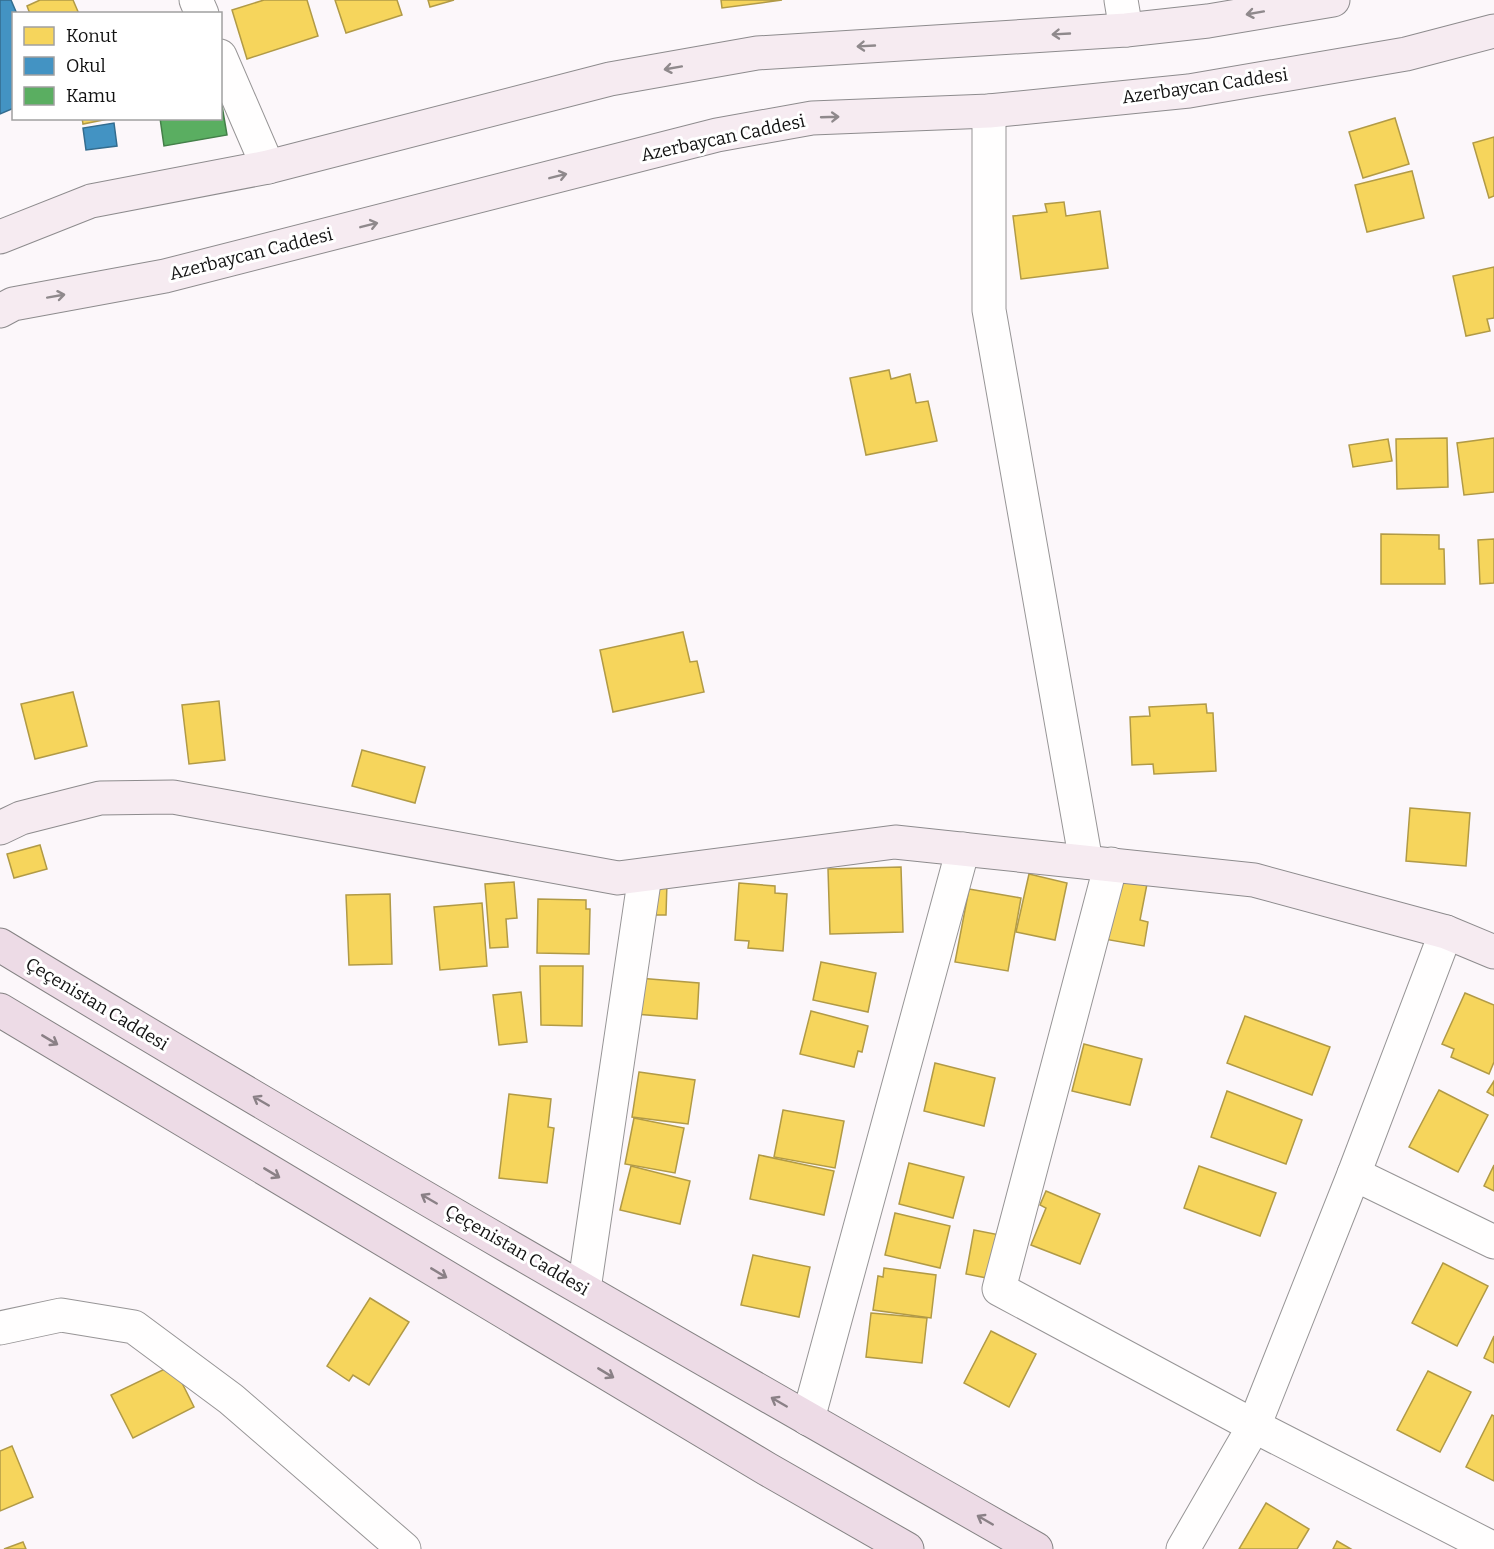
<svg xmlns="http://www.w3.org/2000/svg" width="1494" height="1549" font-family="Bitter,serif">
<rect width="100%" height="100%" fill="#fcf7fa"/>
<g fill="#f6d55c" stroke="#b19a46" stroke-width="1.5">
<polygon points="40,0 73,0 79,14 30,14 27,6"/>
<polygon points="264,0 307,0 318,36 247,59 232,10"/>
<polygon points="335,0 397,0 402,15 346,33"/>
<polygon points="428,0 454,0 430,7"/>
<polygon points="721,0 782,0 722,8"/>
<polygon points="82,118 113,118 83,124"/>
<polygon points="1395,118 1409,164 1363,178 1349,132"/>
<polygon points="1494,137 1494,196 1489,198 1473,143"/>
<polygon points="1412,171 1424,218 1367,232 1355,185"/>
<polygon points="1064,202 1066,216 1100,211 1108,268 1021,279 1013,216 1047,212 1045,204"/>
<polygon points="1494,267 1494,318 1487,319 1490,331 1466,336 1453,276"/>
<polygon points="889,370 891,379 910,374 916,403 928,401 937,441 866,455 850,378"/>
<polygon points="1447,438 1448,487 1397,489 1396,439"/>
<polygon points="1494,438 1494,492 1464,495 1457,443"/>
<polygon points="1388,439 1392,461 1353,467 1349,445"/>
<polygon points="1381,534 1439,535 1439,549 1444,549 1445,584 1381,584"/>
<polygon points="1494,539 1494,583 1480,584 1478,540"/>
<polygon points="683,632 690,662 697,661 704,692 613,712 600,650"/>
<polygon points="73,692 87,746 35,759 21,704"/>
<polygon points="219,701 225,760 189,764 182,705"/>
<polygon points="1206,704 1207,713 1213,713 1216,771 1154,774 1153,764 1132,765 1130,717 1150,716 1149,707"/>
<polygon points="362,750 425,767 415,803 352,786"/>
<polygon points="1410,808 1470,813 1466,866 1406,861"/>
<polygon points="40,845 47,869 14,878 7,854"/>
<polygon points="901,867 903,932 830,934 828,869"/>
<polygon points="1029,874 1067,883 1055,940 1016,932"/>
<polygon points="1115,878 1147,884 1140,920 1148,922 1144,946 1104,939"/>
<polygon points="647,881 667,882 666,915 646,915"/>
<polygon points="514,882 517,918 506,919 508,947 490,948 485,884"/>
<polygon points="739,883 775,886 775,893 787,894 783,951 748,948 749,941 735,940"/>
<polygon points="969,889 1021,898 1008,971 955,962"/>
<polygon points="390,894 392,964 349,965 346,895"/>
<polygon points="538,899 586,900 586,909 590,909 589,954 537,953"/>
<polygon points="482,903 487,966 440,970 434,907"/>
<polygon points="821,962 876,973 868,1012 813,1000"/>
<polygon points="540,966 583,966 582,1026 541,1025"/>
<polygon points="638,978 699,983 697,1019 635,1014"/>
<polygon points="521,992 527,1042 499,1045 493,995"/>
<polygon points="1465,993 1494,1005 1494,1062 1489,1074 1451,1057 1454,1049 1442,1044"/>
<polygon points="811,1011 868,1026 862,1052 858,1051 854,1067 800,1054"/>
<polygon points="1245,1016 1330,1047 1312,1095 1227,1063"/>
<polygon points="1084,1044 1142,1059 1130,1105 1072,1091"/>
<polygon points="935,1063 995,1078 984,1126 924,1111"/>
<polygon points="639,1072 695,1080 688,1124 632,1117"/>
<polygon points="1494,1081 1494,1096 1487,1092"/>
<polygon points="1439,1090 1488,1115 1458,1172 1409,1147"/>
<polygon points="1227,1091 1302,1120 1286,1164 1211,1137"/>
<polygon points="509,1094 551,1099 548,1127 554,1128 547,1183 499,1178"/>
<polygon points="783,1110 844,1121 835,1168 774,1157"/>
<polygon points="634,1118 684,1128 675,1173 625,1164"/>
<polygon points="759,1155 834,1171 824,1215 750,1199"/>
<polygon points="909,1163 964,1177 953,1218 899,1204"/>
<polygon points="1494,1165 1494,1191 1484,1186"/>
<polygon points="631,1166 690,1181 680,1224 620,1210"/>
<polygon points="1199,1166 1276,1193 1260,1236 1184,1208"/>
<polygon points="1046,1191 1100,1214 1080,1264 1031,1245 1046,1208 1040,1205"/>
<polygon points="895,1213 950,1226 940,1268 885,1255"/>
<polygon points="974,1230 1000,1235 992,1279 966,1274"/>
<polygon points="753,1255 810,1267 799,1317 741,1305"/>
<polygon points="1443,1263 1488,1286 1457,1346 1412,1323"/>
<polygon points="884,1268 936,1275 931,1318 873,1310 878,1276 883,1277"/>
<polygon points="370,1298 409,1322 369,1385 353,1375 349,1381 327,1366"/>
<polygon points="871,1313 927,1318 922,1363 866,1357"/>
<polygon points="991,1331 1036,1354 1009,1407 964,1383"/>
<polygon points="1494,1336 1494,1363 1484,1358"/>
<polygon points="173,1365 194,1407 133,1438 111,1395"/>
<polygon points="1428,1371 1471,1392 1440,1452 1397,1430"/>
<polygon points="1492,1415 1494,1416 1494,1481 1466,1467"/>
<polygon points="12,1446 33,1497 0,1511 0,1451"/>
<polygon points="1266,1503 1309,1529 1297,1549 1239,1549"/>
<polygon points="1337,1541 1351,1549 1333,1549"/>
<polygon points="23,1542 26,1549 4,1549"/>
</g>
<g fill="#4393c3" stroke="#346c8e" stroke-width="1.5">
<polygon points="0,0 11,0 17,14 14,14 14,108 0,114"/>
<polygon points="114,123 117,146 86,150 83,128"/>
</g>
<polygon fill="#5aae61" stroke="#447f49" stroke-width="1.5" points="220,94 227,135 164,146 160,118 220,118"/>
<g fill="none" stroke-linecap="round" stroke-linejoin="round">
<defs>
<g id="street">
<polyline points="196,0 202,14"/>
<polyline points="1121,0 1126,30"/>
<polyline points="220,56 268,167"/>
<polyline points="989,111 989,310 1086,862"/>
<polyline points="1111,864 999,1289 1254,1426 1494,1549"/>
<polyline points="1354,1174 1494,1242"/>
<polyline points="584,1289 645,875"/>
<polyline points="0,1328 61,1315 134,1327 231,1399 404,1549"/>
<polyline points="808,1419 963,849"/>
<polyline points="1183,1549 1254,1426 1354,1174 1446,932"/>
</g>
<g id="secondary">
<polyline points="0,237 91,201 268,167 610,79 757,53 1126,30 1208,21 1333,0"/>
<polyline points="0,311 13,304 165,276 717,135 812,118 989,111 1189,91 1406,54 1494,31"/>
<polyline points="0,828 21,818 100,798 173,797 618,878 895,842 1254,880 1446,932 1494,952"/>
</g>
<g id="primary">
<path d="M0 945C342 1153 689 1351 1036 1549"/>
<polyline points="0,1010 767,1469 907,1549"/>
</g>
</defs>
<use href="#street" stroke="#979596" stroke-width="35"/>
<use href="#secondary" stroke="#8d8b8d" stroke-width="35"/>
<use href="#primary" stroke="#848283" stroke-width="35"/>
<use href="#street" stroke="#fffefe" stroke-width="33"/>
<use href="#secondary" stroke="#f6ebf1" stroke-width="33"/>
<use href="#primary" stroke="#eddbe6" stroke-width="33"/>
</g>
<defs><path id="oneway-shaft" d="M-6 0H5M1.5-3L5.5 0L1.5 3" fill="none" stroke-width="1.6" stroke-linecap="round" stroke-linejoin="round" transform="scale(1.5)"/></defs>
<g stroke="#8f898c">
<use href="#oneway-shaft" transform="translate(1255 13) rotate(170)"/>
<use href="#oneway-shaft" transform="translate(1061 34) rotate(177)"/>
<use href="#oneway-shaft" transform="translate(866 46) rotate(177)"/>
<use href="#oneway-shaft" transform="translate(673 68) rotate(170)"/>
<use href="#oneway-shaft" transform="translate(830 117) rotate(-2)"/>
<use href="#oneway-shaft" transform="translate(558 176) rotate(-14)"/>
<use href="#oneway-shaft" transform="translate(369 225) rotate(-14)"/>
<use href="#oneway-shaft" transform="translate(56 296) rotate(-10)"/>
</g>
<g stroke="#8a8086">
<use href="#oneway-shaft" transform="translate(50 1040) rotate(31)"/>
<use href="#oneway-shaft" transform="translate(261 1101) rotate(-150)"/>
<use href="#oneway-shaft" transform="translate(272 1173) rotate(31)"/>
<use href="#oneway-shaft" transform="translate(429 1199) rotate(-150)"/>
<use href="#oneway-shaft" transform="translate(439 1273) rotate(31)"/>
<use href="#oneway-shaft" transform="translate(606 1373) rotate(31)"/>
<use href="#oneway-shaft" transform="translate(779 1402) rotate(-150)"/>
<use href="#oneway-shaft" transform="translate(985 1520) rotate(-150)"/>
</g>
<g text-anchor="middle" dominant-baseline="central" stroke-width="6" stroke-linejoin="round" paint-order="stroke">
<g font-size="18" fill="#111" stroke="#fff">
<text transform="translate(1205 86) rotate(-8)">Azerbaycan Caddesi</text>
<text transform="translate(723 138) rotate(-12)">Azerbaycan Caddesi</text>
<text transform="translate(251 254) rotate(-14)">Azerbaycan Caddesi</text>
<text transform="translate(97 1004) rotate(31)">Çeçenistan Caddesi</text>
<text transform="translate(517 1250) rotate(30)">Çeçenistan Caddesi</text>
</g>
</g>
<rect x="12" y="12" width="210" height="108" fill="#ffffff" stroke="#a0a0a0" stroke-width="1.5"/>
<rect x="24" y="27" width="30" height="18" fill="#f6d55c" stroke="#a0a0a0" stroke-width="1.5"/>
<text x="66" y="42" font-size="18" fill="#111111">Konut</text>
<rect x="24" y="57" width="30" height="18" fill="#4393c3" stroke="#a0a0a0" stroke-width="1.5"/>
<text x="66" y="72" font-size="18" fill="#111111">Okul</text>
<rect x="24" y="87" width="30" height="18" fill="#5aae61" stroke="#a0a0a0" stroke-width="1.5"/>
<text x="66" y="102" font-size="18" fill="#111111">Kamu</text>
</svg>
